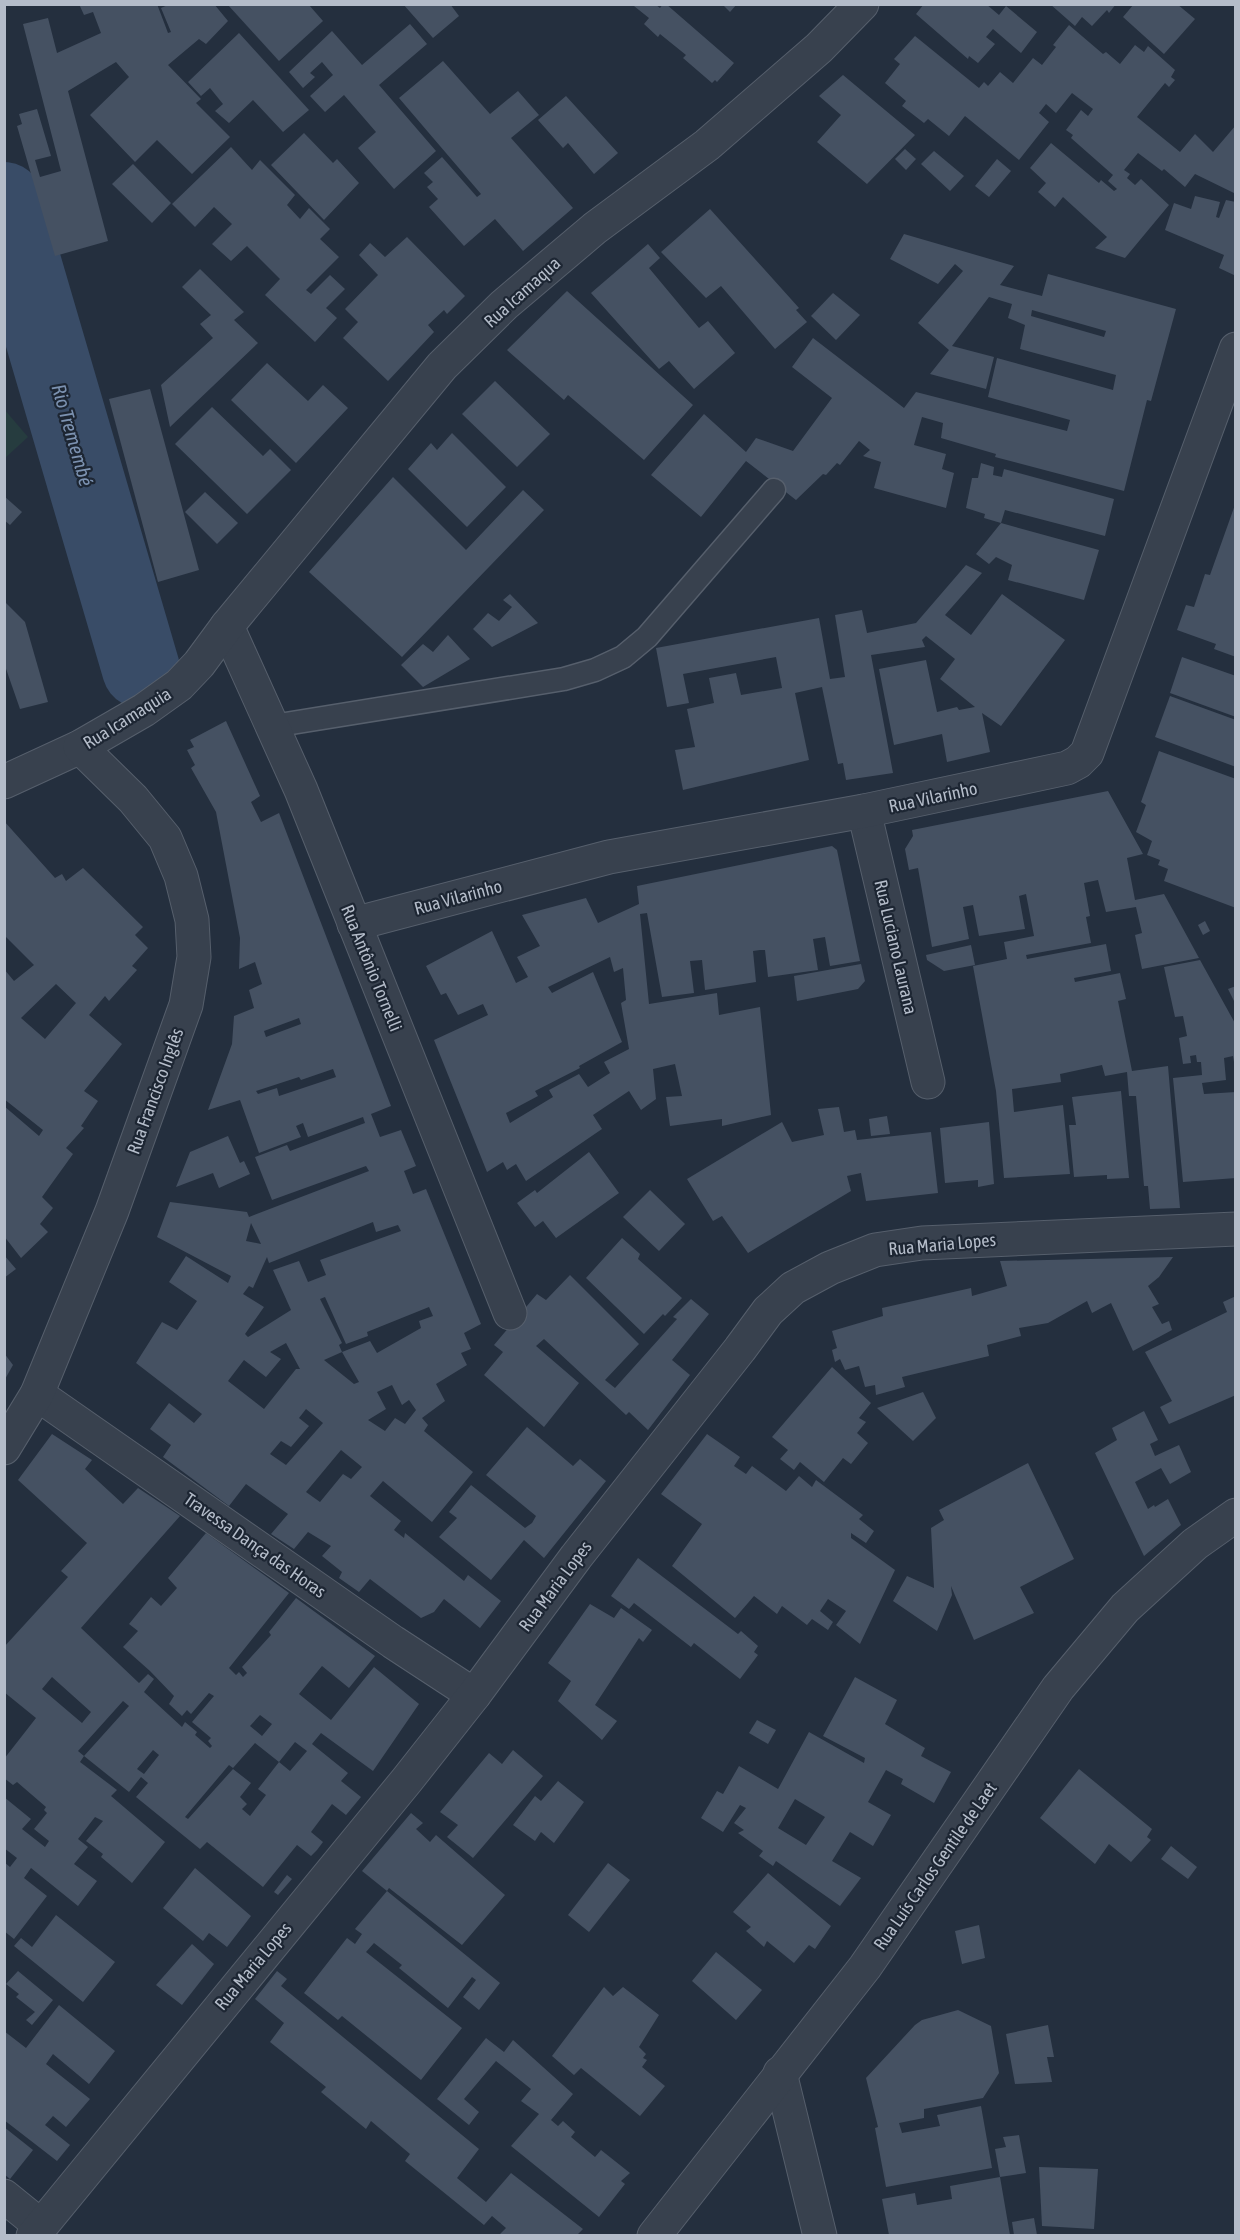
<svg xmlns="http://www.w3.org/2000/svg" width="1240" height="2240" font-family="'Asap Condensed',sans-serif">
<rect width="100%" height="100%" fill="#242f3e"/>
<polygon fill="#263c3f" points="4,409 28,437 5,458 4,458"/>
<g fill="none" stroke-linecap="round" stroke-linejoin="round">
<polyline stroke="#394c67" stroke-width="78" points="4,201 141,669"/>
</g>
<g fill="#455162" fill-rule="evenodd">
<polygon points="79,4 157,4 168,33 171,32 161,8 170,4 214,4 228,21 206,44 199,39 168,65 201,99 196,103 230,137 192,174 157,140 135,162 90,115 129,77 116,62 68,91 108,241 55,256 17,126 22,124 19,114 37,109 51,156 35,160 40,177 61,171 23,24 48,18 57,53 101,33 93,12 84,15"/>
<polygon points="403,4 450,4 459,16 433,38"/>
<polygon points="663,4 666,4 734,63 717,82 715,80 712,83 683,58 686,55 660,34 658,37 644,24 649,18 634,6 656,5 660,8"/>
<polygon points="722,4 737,4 730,12"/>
<polygon points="924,4 986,4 999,15 1006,6 1037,32 1021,53 993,29 986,37 995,44 978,63 969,56 968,59 916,14"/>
<polygon points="1050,4 1116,4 1109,13 1107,10 1092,26 1082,17 1075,26"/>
<polygon points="1134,4 1177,4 1195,19 1164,54 1123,17"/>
<polygon points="228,5 309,5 323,21 279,61"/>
<polygon points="410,24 427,44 379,85 436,151 394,189 358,148 376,132 344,95 325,112 310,96 333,75 322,62 310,73 315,77 303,88 289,72 332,31 362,65"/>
<polygon points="1069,25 1103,54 1106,52 1120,64 1135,45 1144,52 1148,46 1175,70 1171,77 1175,80 1169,87 1165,83 1137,117 1180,152 1195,134 1213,152 1236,125 1236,194 1195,174 1185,187 1164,169 1162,171 1138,153 1124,170 1130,174 1127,178 1135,185 1141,179 1169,205 1125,258 1095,248 1107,237 1063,197 1055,207 1038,192 1046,183 1030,168 1051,143 1099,183 1101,180 1114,191 1117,189 1108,181 1113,175 1071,138 1073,135 1066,130 1081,110 1088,116 1093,109 1072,93 1056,113 1046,104 1039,113 1049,122 1019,160 965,116 949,136 928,119 924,123 902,106 906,101 885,83 900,64 894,59 915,36 979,88 984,82 988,86 1000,72 1013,83 1033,58 1042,65 1056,47 1053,45"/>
<polygon points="239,33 309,110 283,132 253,100 229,123 215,111 223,104 210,88 201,96 188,82"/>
<polygon points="443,61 490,114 518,91 539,115 511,138 573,208 523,251 495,219 464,246 429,207 438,199 427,187 433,182 424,173 442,157 477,197 481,194 399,98"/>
<polygon points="843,75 915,135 867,184 817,142 841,115 819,96"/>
<polygon points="566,96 618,153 594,174 568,143 563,148 538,120"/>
<polygon points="304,133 333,163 337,159 359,183 324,220 271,165"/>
<polygon points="231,147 252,170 260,160 295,195 287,205 300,219 309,208 330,229 320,239 339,257 306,290 311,294 330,275 345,289 326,308 337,318 315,342 265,295 280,279 247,246 231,261 212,244 232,224 214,207 195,227 172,204"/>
<polygon points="905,149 916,159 906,170 895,159"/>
<polygon points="934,151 964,176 950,191 921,164"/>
<polygon points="997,159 1011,171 989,197 975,186"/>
<polygon points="133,164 171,203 152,223 112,184"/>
<polygon points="1195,196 1220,202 1216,217 1219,218 1226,200 1236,202 1236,276 1219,268 1224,255 1165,230 1174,203 1191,209"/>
<polygon points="710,209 799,308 796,310 807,322 775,349 721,286 706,298 661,252"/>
<path d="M904 234 1014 266 1000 285 1042 296 1048 274 1176 309 1151 401 1147 400 1124 491 995 457 996 454 941 438 943 423 922 417 914 445 946 454 942 469 954 473 946 508 874 488 881 462 863 456 870 450 859 441 840 465 837 463 826 475 823 474 796 500 746 461 701 517 651 475 704 414 746 452 756 438 793 451 832 398 792 367 813 338 904 408 916 392 1067 431 1070 420 988 397 997 358 1113 390 1116 375 1020 349 1025 325 1008 318 1012 304 989 297 952 346 994 357 986 389 930 374 949 350 918 323 963 271 955 264 938 284 890 259ZM1032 310 1106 331 1104 337 1031 316Z"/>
<polygon points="407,237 465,296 447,314 444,310 428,325 434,332 388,381 343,338 358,322 345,309 378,275 359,255 370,243 385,257"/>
<polygon points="648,244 660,258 649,268 699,328 708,321 735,353 694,389 669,361 659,369 591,293"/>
<polygon points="200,269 244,312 234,320 258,343 170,427 161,385 213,338 200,324 211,315 182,287"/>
<polygon points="567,291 693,405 644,460 568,395 564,400 507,350"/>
<polygon points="833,293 860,315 836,340 811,316"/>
<polygon points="267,363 308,401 323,385 348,408 296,463 231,400"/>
<polygon points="495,381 550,434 517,467 462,414"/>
<polygon points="150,389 199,570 158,582 109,399"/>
<polygon points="212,407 263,456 270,449 291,470 247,514 175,444"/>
<polygon points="452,433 506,487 467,527 408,469 431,443 437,450"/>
<polygon points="981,463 994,467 993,475 1002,477 1004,469 1114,499 1105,536 1005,510 1001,523 984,518 985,514 966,508 972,478 978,478"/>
<polygon points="393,477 466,550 523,490 544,510 402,657 309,572"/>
<polygon points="205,492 238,523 217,544 185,512"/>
<polygon points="4,496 22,512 10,525 4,520"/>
<polygon points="1236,502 1236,657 1214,649 1216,644 1177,630 1186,605 1194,607 1205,574 1210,575"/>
<polygon points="1001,523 1099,550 1084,600 1008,580 1012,565 996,557 989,564 976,554"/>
<polygon points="966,565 982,573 945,615 971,635 1002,594 1065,640 1001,726 982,713 990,752 947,762 942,734 894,745 879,669 926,660 937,712 957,707 959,710 975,707 940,679 955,659 926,636 922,640 925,647 871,655 893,773 846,780 843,763 838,764 822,687 795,693 809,760 683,790 675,750 695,747 687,709 714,703 709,678 736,673 741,695 782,688 776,657 683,674 689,703 667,707 656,648 819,618 830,679 845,677 835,615 862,610 867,633 916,623"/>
<polygon points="510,594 538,623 492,647 473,629 488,613 499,621 512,607 503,600"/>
<polygon points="4,601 25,622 48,702 20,709 4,663"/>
<polygon points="448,635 470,659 423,687 401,665 423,644 433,652"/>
<polygon points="1182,657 1236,676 1236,717 1170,693"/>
<polygon points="1170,696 1236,720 1236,767 1155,737"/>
<path d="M226 721 260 796 251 802 261 822 279 813 391 1106 371 1114 380 1137 401 1130 416 1166 404 1171 413 1194 426 1189 481 1324 464 1333 471 1349 461 1353 467 1365 436 1384 445 1401 422 1418 428 1425 424 1431 473 1472 432 1522 383 1481 370 1496 401 1521 394 1530 404 1538 405 1533 464 1581 468 1575 501 1601 480 1628 444 1599 434 1612 421 1618 370 1579 359 1592 339 1578 342 1572 322 1556 331 1546 308 1532 294 1549 271 1534 288 1514 246 1484 229 1506 163 1457 171 1445 150 1429 169 1403 194 1423 202 1414 136 1363 162 1322 177 1330 197 1301 169 1282 186 1256 228 1283 231 1276 157 1237 170 1202 247 1212 249 1217 369 1171 366 1166 272 1200 255 1157 287 1145 290 1151 365 1123 363 1117 308 1137 303 1123 296 1126 301 1137 259 1153 240 1100 208 1110 232 1044 234 1016 254 1008 249 990 262 984 255 962 239 969 240 938 216 812 191 768 195 765 187 750 194 747 190 740ZM299 1018 301 1024 266 1037 264 1031ZM333 1069 336 1077 279 1096 277 1088 258 1094 256 1091 299 1077 301 1080ZM373 1222 376 1232 398 1225 401 1231 320 1260 326 1275 308 1282 299 1261 273 1270 291 1310 248 1337 245 1334 264 1307 243 1294 249 1286 253 1288 267 1257 269 1263ZM251 1223 261 1244 246 1241ZM325 1297 346 1344 368 1336 367 1332 429 1307 433 1316 419 1321 421 1328 377 1353 370 1341 342 1352 359 1382 354 1384 324 1360 342 1352 339 1345 342 1343 320 1299ZM286 1343 300 1369H296L264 1409 228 1381 244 1360 266 1377 281 1359 270 1352ZM392 1385 402 1405 409 1400 416 1410 405 1424 395 1418 385 1431 368 1420 386 1409 377 1392ZM306 1409 323 1423 286 1465 270 1454 281 1441 291 1447 309 1426 299 1418ZM341 1450 362 1467 351 1479 343 1474 320 1502 306 1492Z"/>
<polygon points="1159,751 1236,779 1236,908 1164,881 1168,869 1158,865 1160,860 1147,855 1152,841 1136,832 1146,805 1141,802"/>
<polygon points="1108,791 1143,854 1127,858 1135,900 1164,894 1199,958 1142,969 1135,935 1142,933 1136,907 1106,912 1098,880 1084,883 1090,916 1086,917 1091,943 1026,955 1027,959 1106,944 1111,971 1074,978 1075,982 1120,973 1126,999 1118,1001 1132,1071 1168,1066 1180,1208 1150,1209 1148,1186 1144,1186 1136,1096 1129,1096 1127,1072 1105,1076 1102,1065 1060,1074 1061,1082 1012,1089 1014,1112 1063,1105 1070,1174 1004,1178 996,1091 973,966 1007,959 1004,942 1034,936 1026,894 1019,896 1025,929 979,936 973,905 963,907 969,939 932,947 918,868 909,870 905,849 913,836 912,830"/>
<path d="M4 821 55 878 62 874 66 881 83 868 143 927 135 935 148 948 132 966 137 970 109 1001 105 996 89 1015 122 1044 84 1091 98 1101 81 1126 84 1128 66 1148 73 1154 42 1197 53 1208 40 1224 48 1232 21 1258 4 1236V1106L39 1136 43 1130 4 1099V969L14 981 34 965 4 935ZM56 984 76 1003 45 1039 21 1018Z"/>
<path d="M832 846 837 850 860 961 830 966 825 937 813 939 818 970 768 977 765 950H760L753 951 756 982 705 990 702 960 690 961 694 993 662 997 647 913 640 914 649 1004 717 993 719 1015 760 1007 771 1115 722 1126V1119L670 1126 666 1097 682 1096 675 1064 653 1069 656 1099 641 1110 629 1091 593 1115 602 1129 526 1181 516 1164 507 1170 503 1162 487 1172 434 1040 488 1015 483 1004 458 1015 446 993 441 995 426 966 492 931 516 983 528 977 517 957 540 946 522 915 586 898 598 923 639 904 637 886ZM610 957 614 972 623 968 626 1000 621 1003 629 1049 604 1062 610 1073 588 1087 579 1074 549 1090 553 1097 510 1123 506 1113 538 1096 535 1091 580 1068 579 1066 622 1042 593 972 552 993 548 987Z"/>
<polygon points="1205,921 1210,931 1203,935 1198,925"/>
<polygon points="971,945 975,965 944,971 927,960 926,955"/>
<polygon points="1200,960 1236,1025 1236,1062 1234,1062 1233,1056 1224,1058 1226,1080 1202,1083 1204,1094 1236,1092 1236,1178 1183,1182 1173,1078 1202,1075 1201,1062 1197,1062 1196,1055 1190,1056 1191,1063 1183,1064 1179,1038 1187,1036 1183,1016 1175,1017 1164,967"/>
<polygon points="861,964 865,981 858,989 797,1001 794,976"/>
<polygon points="1236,986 1236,1005 1228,989"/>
<polygon points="1121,1091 1129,1178 1107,1179 1107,1175 1074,1177 1069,1125 1076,1125 1072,1097"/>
<polygon points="839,1107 844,1132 855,1130 857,1140 931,1132 938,1193 866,1201 861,1173 847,1176 851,1191 748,1253 722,1216 713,1221 687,1179 782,1122 792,1142 824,1135 818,1109"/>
<polygon points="887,1116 890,1134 871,1136 869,1119"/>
<polygon points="989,1122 994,1184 978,1187 978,1180 945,1183 940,1128"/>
<polygon points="228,1136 240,1163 244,1161 250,1174 219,1188 213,1173 176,1187 190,1152"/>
<polygon points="589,1152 619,1193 556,1238 543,1221 535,1227 517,1203 535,1190 537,1193"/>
<polygon points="650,1190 685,1224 659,1251 623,1217"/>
<polygon points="622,1238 640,1254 638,1259 682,1298 665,1316 663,1314 644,1334 586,1278"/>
<polygon points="4,1255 16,1269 4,1278"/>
<polygon points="1173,1257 1159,1277 1148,1286 1159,1304 1152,1307 1162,1324 1169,1321 1172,1330 1133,1351 1111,1303 1092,1313 1087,1301 1048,1323 1019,1328 1021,1336 987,1345 989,1356 902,1377 905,1387 876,1395 875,1385 865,1387 859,1366 845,1370 840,1359 835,1362 832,1350 837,1348 832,1331 883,1316 882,1308 971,1288 972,1296 1007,1286 1000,1261"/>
<polygon points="570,1275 639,1344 605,1380 615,1388 677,1319 673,1317 691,1299 709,1314 672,1360 690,1375 648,1430 629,1412 626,1415 544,1339 536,1346 579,1383 544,1427 484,1375 503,1352 494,1345 537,1294 546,1300"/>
<polygon points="1236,1296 1236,1395 1169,1424 1160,1407 1172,1401 1145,1352 1227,1312 1223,1302"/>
<polygon points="4,1353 13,1365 4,1381"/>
<polygon points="832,1367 871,1403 859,1418 866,1422 857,1433 868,1443 851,1464 843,1458 824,1482 800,1462 794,1470 780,1459 788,1450 772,1437"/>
<polygon points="923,1392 936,1418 913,1441 877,1408"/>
<polygon points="1144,1411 1158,1440 1150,1444 1155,1456 1179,1445 1191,1472 1170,1484 1161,1468 1135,1482 1148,1509 1154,1505 1155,1507 1168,1499 1181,1525 1144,1556 1095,1453 1117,1440 1112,1428"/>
<polygon points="527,1427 573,1466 580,1459 606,1481 544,1558 524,1540 491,1580 439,1537 457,1518 449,1512 471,1485 525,1528 532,1523 536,1516 486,1475"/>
<path d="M52 1434 92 1460 85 1469 123 1504 138 1488 180 1516 81 1628 139 1683 148 1674 154 1679 144 1692 182 1727 185 1722 197 1732 195 1735 210 1748 212 1746 208 1741 211 1738 192 1722 214 1696 209 1693 191 1714 187 1710 182 1716 169 1704 174 1696 150 1671 123 1647 138 1631 129 1624 151 1597 161 1606 177 1588 168 1578 206 1533 289 1593 229 1668 236 1675 239 1672 243 1677 247 1673 242 1667 271 1635 269 1632 296 1598 375 1656 349 1688 322 1666 299 1694 331 1720 374 1667 419 1704 373 1771 321 1733 312 1744 348 1773 341 1781 361 1797 346 1815 332 1804 311 1832 323 1842 317 1850 311 1856 297 1845 263 1887 207 1842 200 1849 136 1797 148 1783 141 1777 129 1792 84 1756 129 1706 123 1701 78 1751 84 1756 80 1762 117 1790 111 1796 165 1842 132 1883 101 1857 103 1854 86 1841 103 1821 95 1817 78 1839 88 1847 74 1864 97 1881 78 1906 31 1868 24 1878 47 1896 14 1939 4 1931V1862L10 1867 17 1858 4 1848V1797L31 1819 22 1829 45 1847 49 1841 34 1829 47 1813 44 1810 46 1807 17 1782 13 1785 4 1778V1759L36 1718 4 1692V1647L68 1577 61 1571 87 1543 18 1480ZM52 1677 91 1712 82 1723 42 1689ZM260 1715 272 1724 262 1736 250 1726ZM295 1742 307 1751 290 1771 279 1762 258 1789 266 1795 250 1816 242 1809 247 1804 240 1797 251 1783 233 1769 188 1819 185 1817 229 1765 233 1768 255 1743 279 1762ZM153 1750 159 1755 144 1774 137 1769Z"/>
<polygon points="707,1434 740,1457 734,1466 746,1474 752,1466 786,1491 799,1476 812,1487 816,1480 863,1515 859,1519 874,1531 866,1543 851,1533 851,1538 895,1570 860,1644 836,1625 846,1611 828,1599 820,1611 833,1622 828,1630 812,1619 807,1625 782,1606 777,1614 754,1596 735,1618 672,1566 702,1524 661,1494"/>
<polygon points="1028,1463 1074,1559 1020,1587 1034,1613 974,1640 951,1586 952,1595 937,1631 893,1601 907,1576 934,1588 931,1528 944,1520 939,1510"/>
<polygon points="638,1558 738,1634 741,1631 758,1646 754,1652 758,1655 740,1679 694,1643 691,1647 634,1603 629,1609 611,1596"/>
<polygon points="590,1604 614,1618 621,1608 652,1630 643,1642 639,1638 595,1705 617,1721 602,1740 558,1701 571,1681 548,1663"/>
<path d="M855 1677 897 1700 885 1724 925 1748 921 1756 951 1772 934 1803 901 1784 903 1779 886 1770 868 1802 891 1815 873 1846 850 1832 832 1861 861 1878 840 1906 776 1861 773 1866 759 1856 763 1851 738 1833 744 1830 734 1823 746 1808 740 1805 723 1832 701 1818 717 1791 723 1794 739 1766 778 1789 809 1732 864 1763 865 1758 823 1736ZM795 1799 825 1817 806 1845 778 1828Z"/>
<polygon points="757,1720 776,1730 768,1744 749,1733"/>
<polygon points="513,1750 543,1776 473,1858 447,1837 458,1825 440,1812 489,1753 502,1764"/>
<polygon points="1079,1769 1152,1829 1147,1837 1151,1840 1131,1862 1109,1844 1095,1864 1040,1818"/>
<polygon points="558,1781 584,1802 554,1843 541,1832 535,1841 513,1825 535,1796 541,1801"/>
<polygon points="411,1813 423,1823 416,1829 430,1842 436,1835 505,1895 462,1945 389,1888 387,1891 362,1871"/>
<polygon points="1171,1846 1197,1867 1188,1879 1161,1859"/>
<polygon points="608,1863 630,1880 589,1932 568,1915"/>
<polygon points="195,1868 251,1916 227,1947 209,1933 203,1941 163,1908"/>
<polygon points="768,1873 831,1926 815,1949 809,1945 794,1963 767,1941 764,1947 746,1931 751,1927 733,1912"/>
<polygon points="287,1875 292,1879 278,1895 274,1892"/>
<polygon points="387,1891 500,1983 479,2010 463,1997 476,1980 472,1977 448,2008 399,1968 402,1965 374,1943 366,1952 462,2028 421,2080 342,2016 338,2020 304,1993 347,1938 355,1944 362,1934 355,1929"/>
<polygon points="56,1915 115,1962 83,2002 14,1946 21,1938 32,1947"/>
<polygon points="979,1925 985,1958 962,1964 955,1931"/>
<polygon points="192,1944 214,1964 182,2005 156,1985"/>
<polygon points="716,1952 762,1990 736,2020 692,1981"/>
<polygon points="18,1971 53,2000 32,2025 26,2020 35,2012 16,1997 19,1994 6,1984"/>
<polygon points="277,1971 287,1979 281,1986 479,2149 457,2178 486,2202 511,2173 583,2229 577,2235 501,2235 500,2234 506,2228 492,2216 484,2225 405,2161 410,2154 371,2121 366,2129 321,2092 326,2087 270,2042 284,2023 255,1999"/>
<polygon points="604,1987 613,1996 623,1987 659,2015 639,2047 646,2054 643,2058 647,2060 642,2067 665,2086 640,2116 581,2068 574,2075 552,2056"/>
<polygon points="59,2005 115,2051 89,2084 53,2054 46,2064 90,2099 66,2127 53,2116 45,2125 70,2145 57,2161 4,2120 4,2031 26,2048"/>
<polygon points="958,2010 991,2026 999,2073 983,2098 924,2109 924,2118 899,2123 902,2133 940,2126 937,2115 981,2106 992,2168 886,2187 875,2128 878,2127 866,2078 915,2025 922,2020"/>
<polygon points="1048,2025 1054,2057 1047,2057 1052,2082 1015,2084 1006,2034"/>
<polygon points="486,2038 504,2052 513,2040 573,2094 551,2120 558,2126 563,2121 575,2132 571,2137 595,2157 601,2150 630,2173 621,2181 625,2184 599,2217 511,2146 539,2114 521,2101 531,2089 496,2061 464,2099 479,2112 469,2125 437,2099"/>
<polygon points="4,2127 33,2150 10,2179 4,2174"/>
<polygon points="1019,2135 1026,2173 1000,2177 995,2149 1006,2147 1003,2137"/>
<polygon points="1039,2167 1098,2169 1094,2229 1042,2226"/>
<polygon points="1000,2177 1010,2235 889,2235 882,2199 915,2193 917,2205 952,2199 950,2186"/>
<polygon points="1034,2218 1037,2235 1014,2235 1012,2222"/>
</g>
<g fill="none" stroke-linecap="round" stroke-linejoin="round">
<defs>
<polyline id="service" points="273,726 564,679 595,670 623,657 647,637 774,490"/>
<g id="minor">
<polyline points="227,626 301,790 510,1313"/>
<polyline points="4,782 80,747 144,710 179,685 199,664 227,626 442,366 504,305 595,228 707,145 819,48 862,4"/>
<polyline points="864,811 928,1082"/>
<polyline points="354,924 609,857 864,811 1067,768 1078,762 1087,753 1236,349"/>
<polyline points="37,1394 393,1642 474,1695"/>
<polyline points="4,1448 37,1394 112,1211 186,1005 194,957 192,920 181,876 165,838 133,799 80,747"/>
<polyline points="780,2073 820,2236"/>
<polyline points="4,2196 41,2226"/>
<polyline points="33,2236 407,1780 474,1695 576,1557 740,1349 768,1311 793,1288 830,1268 875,1250 922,1243 1236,1229"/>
<polyline points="654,2236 865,1967 1058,1688 1125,1608 1195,1544 1236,1515"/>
</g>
</defs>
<use href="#service" stroke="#565f6c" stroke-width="25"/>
<use href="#minor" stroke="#565f6c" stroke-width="35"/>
<use href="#service" stroke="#38414e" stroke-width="22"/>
<use href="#minor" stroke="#38414e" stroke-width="33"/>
</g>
<g text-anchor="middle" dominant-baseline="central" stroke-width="4.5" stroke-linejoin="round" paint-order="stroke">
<g font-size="18" fill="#b4bcc9" stroke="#1d2633">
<text transform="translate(522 292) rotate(-42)">Rua Icamaqua</text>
<text transform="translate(127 718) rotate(-32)">Rua Icamaquia</text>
<text transform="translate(933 797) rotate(-12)">Rua Vilarinho</text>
<text transform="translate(458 897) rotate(-15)">Rua Vilarinho</text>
<text transform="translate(896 947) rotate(77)">Rua Luciano Laurana</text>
<text transform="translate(372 968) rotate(68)">Rua Antônio Tornelli</text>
<text transform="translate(155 1091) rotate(-70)">Rua Francisco Inglês</text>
<text transform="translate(942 1244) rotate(-5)">Rua Maria Lopes</text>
<text transform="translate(255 1545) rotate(35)">Travessa Dança das Horas</text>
<text transform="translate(555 1586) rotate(-53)">Rua Maria Lopes</text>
<text transform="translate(935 1866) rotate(-55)">Rua Luís Carlos Gentile de Laet</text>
<text transform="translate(253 1966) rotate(-50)">Rua Maria Lopes</text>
</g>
<g font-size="20" font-style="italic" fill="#7c92b1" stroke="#1d2633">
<text transform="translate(73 435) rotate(74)">Rio Tremembé</text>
</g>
</g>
<rect width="1240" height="2240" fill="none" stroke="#b4bcc9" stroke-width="12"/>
</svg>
